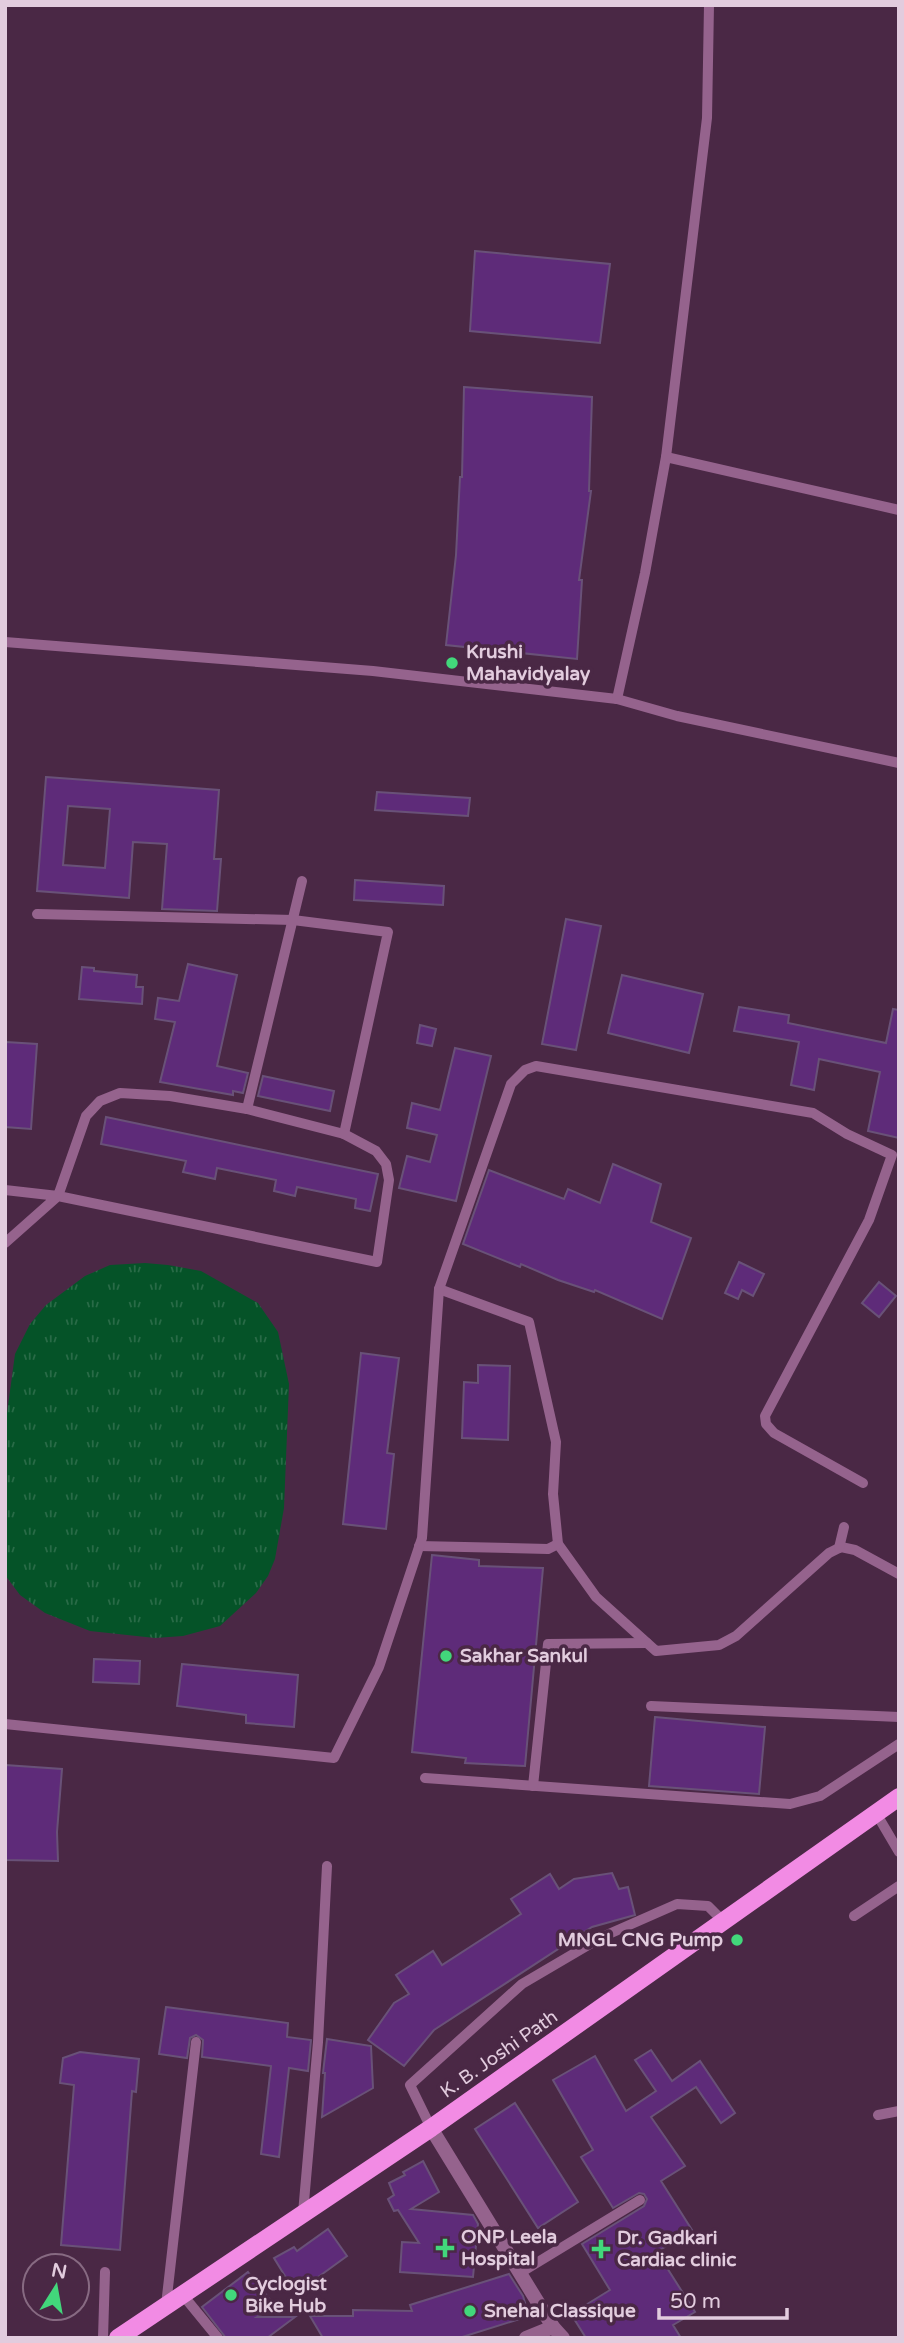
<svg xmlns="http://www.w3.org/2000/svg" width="904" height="2343" font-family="'Varela Round',sans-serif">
<defs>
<pattern id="park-tufts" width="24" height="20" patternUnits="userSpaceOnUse" patternTransform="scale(1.75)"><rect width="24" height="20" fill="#055328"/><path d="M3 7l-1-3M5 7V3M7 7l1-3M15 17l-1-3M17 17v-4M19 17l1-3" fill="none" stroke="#296b47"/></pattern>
</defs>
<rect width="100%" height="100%" fill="#4a2845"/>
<polygon fill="url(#park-tufts)" points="145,1263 168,1265 201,1271 258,1303 278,1332 289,1384 284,1508 275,1559 268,1576 256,1593 220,1626 183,1636 155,1638 90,1631 45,1613 20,1595 5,1575 5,1428 15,1354 30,1324 46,1305 85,1276 110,1265"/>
<g fill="#5e2b79" stroke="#695178" stroke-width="2" fill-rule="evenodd">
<polygon points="475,251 610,264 600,343 470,331"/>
<polygon points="464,387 592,397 589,491 591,491 579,580 582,580 577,659 446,645 456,555 460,477 462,477"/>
<path d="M46 777 219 790 214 859H221L217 911 162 909 167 844 133 842 129 898 37 891ZM68 806 110 809 105 868 63 865Z"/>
<polygon points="377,792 470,798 468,816 375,810"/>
<polygon points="355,880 444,886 443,905 354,900"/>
<polygon points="566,919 601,926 576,1050 542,1044"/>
<polygon points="188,964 237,975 217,1066 248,1073 243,1093 233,1091 233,1095 160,1082 175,1022 155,1019 158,998 179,1001"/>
<polygon points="82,967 94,968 94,971 137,975 136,987 143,987 142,1004 79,999"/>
<polygon points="622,975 703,994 689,1053 608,1033"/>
<polygon points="739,1007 789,1015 788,1023 886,1043 893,1009 899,1010 899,1138 868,1131 880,1072 819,1059 814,1090 791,1085 799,1042 734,1031"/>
<polygon points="420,1025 436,1029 432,1046 417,1043"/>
<polygon points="6,1042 37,1044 31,1129 5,1127"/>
<polygon points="455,1048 491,1056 456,1201 399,1188 407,1156 430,1162 437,1135 407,1128 412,1103 440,1110"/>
<polygon points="263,1076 334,1091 330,1111 258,1096"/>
<polygon points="106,1117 378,1174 370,1211 355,1208 356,1199 297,1187 295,1196 274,1191 276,1180 217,1168 215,1179 183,1172 186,1161 101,1144"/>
<polygon points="613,1164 661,1184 651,1222 691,1238 662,1319 595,1290 594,1292 558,1280 521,1264 520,1267 463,1244 489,1170 564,1199 568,1189 600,1203"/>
<polygon points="739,1262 764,1274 753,1296 742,1290 738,1299 725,1293"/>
<polygon points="879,1282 896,1296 879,1317 862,1303"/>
<polygon points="361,1353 399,1358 387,1453 394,1454 386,1529 343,1524"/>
<polygon points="478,1365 510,1366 508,1440 462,1438 464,1382 478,1383"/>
<polygon points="432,1555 479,1560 479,1566 543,1568 525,1766 465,1763 466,1758 412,1752"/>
<polygon points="94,1659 140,1661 139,1684 93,1682"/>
<polygon points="182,1664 298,1675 294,1727 246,1723 246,1715 177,1706"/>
<polygon points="655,1717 765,1727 759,1794 649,1786"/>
<polygon points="5,1765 62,1769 57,1832 58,1861 5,1860"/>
<polygon points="612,1873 619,1889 628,1887 635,1915 592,1927 434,2030 404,2066 368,2040 394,2003 409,1994 396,1975 433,1951 442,1965 521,1914 511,1899 550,1874 559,1889 574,1879"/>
<polygon points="166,2007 288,2023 287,2037 311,2040 308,2071 289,2068 279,2157 261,2154 271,2066 202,2057 203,2040 196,2035 190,2038 187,2058 159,2054"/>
<polygon points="327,2039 371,2046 373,2088 322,2117 325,2073 323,2073"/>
<polygon points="651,2050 672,2081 700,2061 735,2113 721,2123 696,2087 651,2117 685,2166 661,2181 692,2230 657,2252 695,2312 673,2325 681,2338 586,2338 571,2314 610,2290 582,2244 644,2206 647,2199 644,2194 639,2193 613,2208 581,2157 593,2150 553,2080 595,2056 626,2111 656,2091 635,2060"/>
<polygon points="80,2052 139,2059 136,2092 132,2091 120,2250 61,2245 74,2085 60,2083 63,2058"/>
<polygon points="515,2103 578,2202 538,2228 475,2129"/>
<polygon points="423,2161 439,2192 411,2209 473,2215 478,2224 473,2277 400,2272 402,2242 419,2243 398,2210 394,2211 388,2199 394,2195 389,2183 405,2175 403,2172"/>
<polygon points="328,2229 347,2256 314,2280 316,2282 296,2294 274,2258 294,2247 297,2251"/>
<polygon points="248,2272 275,2306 257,2317 295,2317 267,2338 226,2338 202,2307"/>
<polygon points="509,2274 523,2296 529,2316 459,2338 323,2338 310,2316 353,2316 353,2310 412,2311 410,2305"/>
</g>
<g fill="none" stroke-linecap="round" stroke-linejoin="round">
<g stroke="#95638d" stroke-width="10">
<polyline points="666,457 899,510"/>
<polyline points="5,642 373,671 617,699 677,716 899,763"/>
<polyline points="617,699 645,573 666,457 707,118 709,5"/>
<polyline points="37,914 293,920 388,932 344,1134"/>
<polyline points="247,1109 302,881"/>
<polyline points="5,1190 58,1196 377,1262 389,1180 386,1164 376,1151 344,1134 247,1109 170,1096 120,1093 100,1101 86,1116 58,1196 5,1243"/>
<polyline points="439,1289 529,1322 556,1442 553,1494 558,1544 596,1597 656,1651 719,1645 736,1636 829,1553 841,1547 855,1550 899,1574"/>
<polyline points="419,1546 548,1549 558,1544"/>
<polyline points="839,1548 844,1527"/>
<polyline points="651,1706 899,1717"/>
<polyline points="5,1724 334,1758 379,1667 422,1538 439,1289 511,1084 525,1070 536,1066 813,1113 847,1134 892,1155 869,1220 765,1416 766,1424 774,1433 863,1483"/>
<polyline points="425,1778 790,1804 820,1796 899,1744"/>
<polyline points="533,1786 548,1644 647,1643"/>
<polyline points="876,1813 899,1852"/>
<polyline points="854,1916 899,1886"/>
<polyline points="878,2115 899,2111"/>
<polyline points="431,2128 410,2085 522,1984 602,1937 677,1904 708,1906 723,1921"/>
<polyline points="303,2213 318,2042 327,1866"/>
<polyline points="520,2273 640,2200"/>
<polyline points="182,2294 218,2338"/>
<polyline points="166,2305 196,2042"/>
<polyline points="103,2338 105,2272"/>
</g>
<g stroke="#95638d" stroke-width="14">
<polyline points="431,2128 553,2327 563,2338"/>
<polyline points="526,2338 553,2327"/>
</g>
<polyline stroke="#f28be4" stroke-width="18" points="118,2338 431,2128 899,1797"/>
</g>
<g fill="#42d77b" stroke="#4a2845" stroke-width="2.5">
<circle cx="452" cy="663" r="7"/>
<circle cx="446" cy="1656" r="7"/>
<circle cx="737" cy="1940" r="7"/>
<path d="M441.5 2237.5h7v7h7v7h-7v7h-7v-7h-7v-7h7z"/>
<path d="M597.5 2238.5h7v7h7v7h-7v7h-7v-7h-7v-7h7z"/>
<circle cx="231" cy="2295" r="7"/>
<circle cx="470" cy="2311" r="7"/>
</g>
<g text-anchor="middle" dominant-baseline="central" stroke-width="7" stroke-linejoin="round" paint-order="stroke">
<g font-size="19" font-weight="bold" fill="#e2ccde" stroke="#4a2845" text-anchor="start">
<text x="466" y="652">Krushi<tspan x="466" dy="22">Mahavidyalay</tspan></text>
<text x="460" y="1656">Sakhar Sankul</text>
<text x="723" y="1940" text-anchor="end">MNGL CNG Pump</text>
<text x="461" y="2237">ONP Leela<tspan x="461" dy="22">Hospital</tspan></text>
<text x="617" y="2238">Dr. Gadkari<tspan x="617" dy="22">Cardiac clinic</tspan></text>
<text x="245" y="2284">Cyclogist<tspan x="245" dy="22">Bike Hub</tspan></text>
<text x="484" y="2311">Snehal Classique</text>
</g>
<g font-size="19" fill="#e2ccde" stroke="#4a2845">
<text transform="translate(499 2054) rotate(-35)">K. B. Joshi Path</text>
</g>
</g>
<rect width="904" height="2343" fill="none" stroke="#e2ccde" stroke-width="14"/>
<g transform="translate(56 2287) rotate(11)"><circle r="33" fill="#4a2845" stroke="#876a82" stroke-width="2"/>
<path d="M0-5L12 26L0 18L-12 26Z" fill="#42d77b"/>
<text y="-10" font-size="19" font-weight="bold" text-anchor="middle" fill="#e2ccde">N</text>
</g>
<path d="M659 2308v10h128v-10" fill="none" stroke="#e2ccde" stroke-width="3.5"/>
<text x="670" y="2308" font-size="21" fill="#e2ccde" stroke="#4a2845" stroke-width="5" paint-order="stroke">50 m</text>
</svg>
